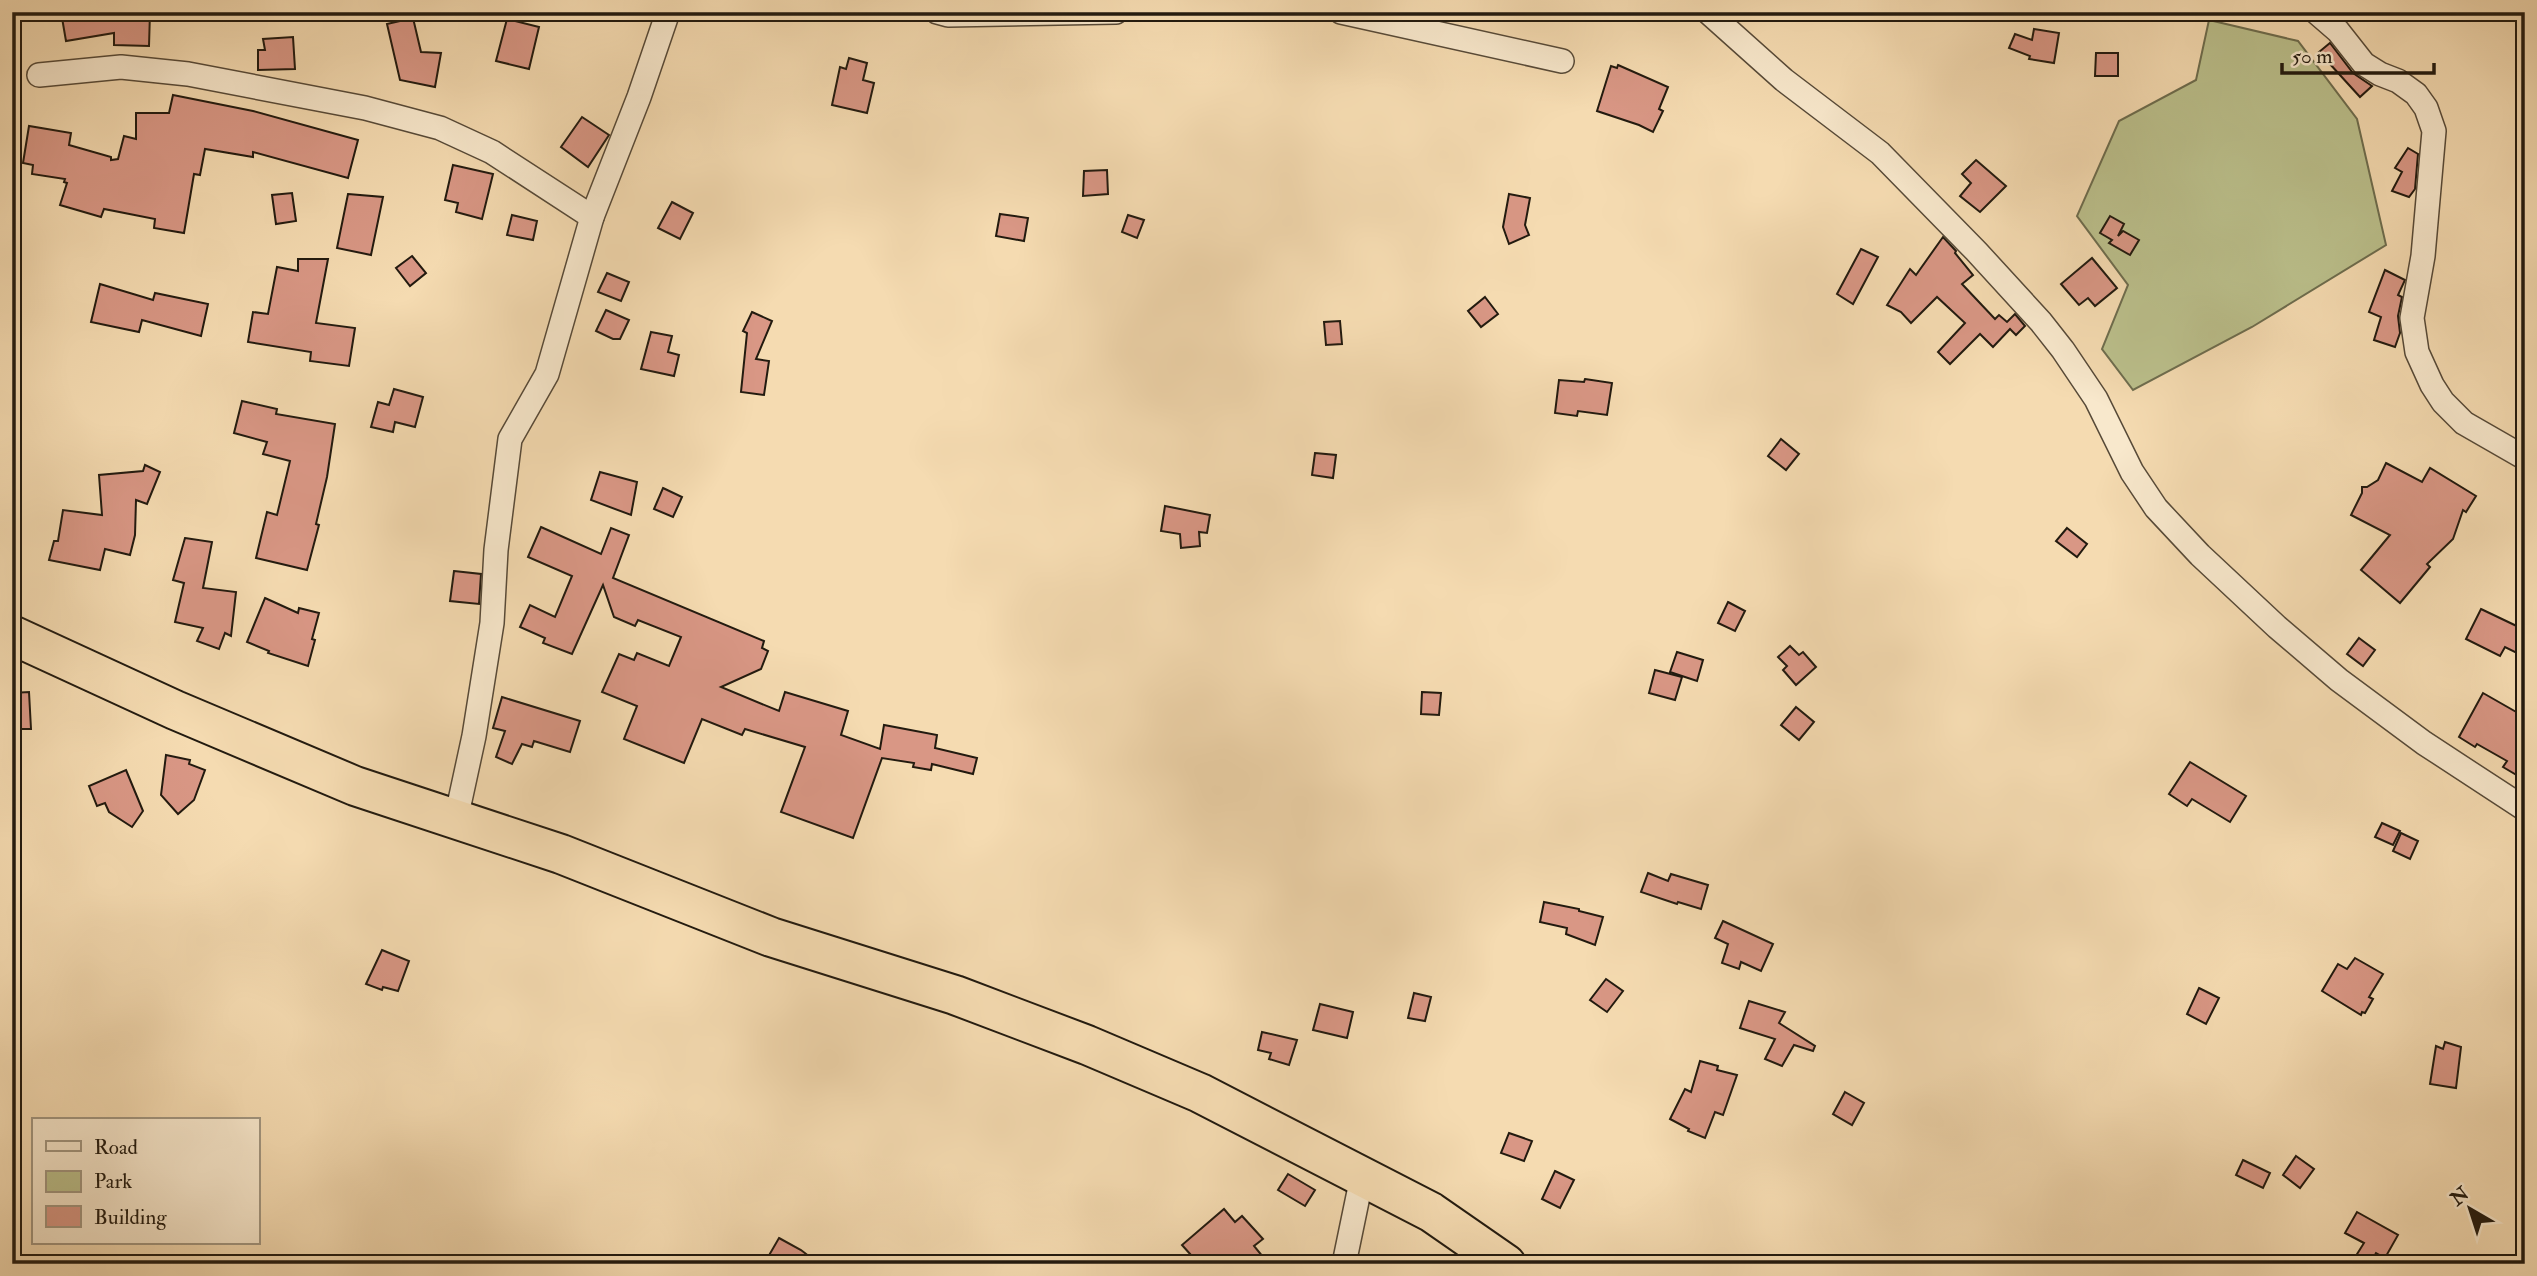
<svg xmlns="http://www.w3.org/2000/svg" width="2537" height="1276" font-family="'IM FELL Double Pica',serif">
<rect width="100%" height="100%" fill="#f5dbb1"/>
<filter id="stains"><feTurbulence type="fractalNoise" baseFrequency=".00286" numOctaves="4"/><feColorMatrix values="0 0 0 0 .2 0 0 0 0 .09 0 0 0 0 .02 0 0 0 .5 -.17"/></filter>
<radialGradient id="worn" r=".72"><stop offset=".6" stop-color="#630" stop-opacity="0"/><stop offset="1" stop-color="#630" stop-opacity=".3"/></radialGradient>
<polygon fill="#bbc08c" stroke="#6e6d4e" stroke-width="2" points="2209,20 2298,41 2357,119 2386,245 2252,327 2133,390 2102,349 2128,285 2077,216 2119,121 2196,80"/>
<g fill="#d99785" stroke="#221a0f" stroke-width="2">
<polygon points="61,12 150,12 149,46 114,45 114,33 66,41"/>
<polygon points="413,18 421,52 441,53 435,87 400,80 387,24"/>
<polygon points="507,19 539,27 529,69 496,61"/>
<polygon points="2034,29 2059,33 2054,63 2029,59 2030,56 2009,48 2015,34 2032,40"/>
<polygon points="293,37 295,69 258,70 258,50 265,50 263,39"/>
<polygon points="2330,43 2353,73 2372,86 2360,97 2319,52"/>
<polygon points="2096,53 2118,53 2118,76 2095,76"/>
<polygon points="849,58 867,63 863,80 874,83 867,113 832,105 840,67 846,69"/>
<polygon points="1618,65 1668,87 1659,109 1663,111 1653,132 1639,125 1597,111 1611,66 1617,68"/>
<polygon points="173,95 253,111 358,140 348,178 253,152 253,157 205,149 200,175 194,174 184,233 154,228 155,219 104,209 101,217 60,205 67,183 64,182 65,179 32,174 33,165 23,163 29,126 71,133 69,145 111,157 111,160 118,159 124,136 136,139 136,113 169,113"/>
<polygon points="582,117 609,135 588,167 561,147"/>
<polygon points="2408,148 2418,154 2415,189 2409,197 2392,191 2402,172 2395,168"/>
<polygon points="1976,160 2006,186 1980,212 1960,196 1971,183 1962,174"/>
<polygon points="453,165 493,174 482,219 456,212 458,203 445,200"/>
<polygon points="1107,170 1108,194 1083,196 1084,171"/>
<polygon points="292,193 296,221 276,224 272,195"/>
<polygon points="348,194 383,197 371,255 337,248"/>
<polygon points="1509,194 1530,198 1525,225 1529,235 1509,244 1503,227"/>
<polygon points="672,202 693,213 680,239 658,228"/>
<polygon points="1000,214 1028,218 1024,241 996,236"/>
<polygon points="512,215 537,221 533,240 507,235"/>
<polygon points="1128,215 1144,220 1137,238 1122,232"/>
<polygon points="2110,216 2124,224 2118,236 2123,231 2139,240 2130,255 2109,243 2112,240 2100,233"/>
<polygon points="1943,237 1956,251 1955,253 1973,275 1962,284 1995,319 1999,315 2007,322 2015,314 2025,326 2016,335 2010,329 1993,347 1980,334 1950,364 1938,352 1965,323 1937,297 1911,323 1901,312 1887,305 1910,269 1916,275"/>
<polygon points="1861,249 1878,257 1853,304 1837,294"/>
<polygon points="412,256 426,273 410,286 396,268"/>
<polygon points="2092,258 2117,288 2095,306 2088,298 2079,305 2061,284"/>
<polygon points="298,259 328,259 316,323 355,328 349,366 310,361 311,352 248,342 253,312 268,314 277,267 298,271"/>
<polygon points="2385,270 2405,280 2398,295 2402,297 2398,316 2400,333 2395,347 2374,340 2381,317 2369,312"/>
<polygon points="607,273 629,282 621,301 598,292"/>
<polygon points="100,284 153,300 155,293 208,304 201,336 142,320 139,332 91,322"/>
<polygon points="1485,297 1498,314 1481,327 1468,311"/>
<polygon points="606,310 629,320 620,339 613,339 596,331"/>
<polygon points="752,312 772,321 756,359 769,361 764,395 741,392 747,333 743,331"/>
<polygon points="1340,321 1342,344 1326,345 1324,322"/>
<polygon points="651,332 672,336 668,352 679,355 674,376 641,369"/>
<polygon points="1585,379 1612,383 1607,415 1578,411 1577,416 1555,413 1559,380 1584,382"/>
<polygon points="394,389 423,397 415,427 395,422 393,432 371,427 378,402 389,405"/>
<polygon points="242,401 277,409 276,414 335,424 327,477 316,524 319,525 307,570 256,558 267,512 277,515 290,461 263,454 267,442 234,433"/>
<polygon points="1781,439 1799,454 1786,470 1768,456"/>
<polygon points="1315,453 1336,455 1333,478 1312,475"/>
<polygon points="2386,463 2422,482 2430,468 2476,496 2466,512 2463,510 2453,539 2427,564 2430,567 2400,603 2361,570 2390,535 2351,515 2362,493 2362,487 2367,487 2378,480"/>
<polygon points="145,465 160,472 147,504 136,500 135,535 130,555 105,549 100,570 49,560 54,541 58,541 63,510 102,515 99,475 143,471"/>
<polygon points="600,472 637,482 631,515 591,500"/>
<polygon points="663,488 682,497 673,517 654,509"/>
<polygon points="1165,506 1210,515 1207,533 1199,532 1200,546 1181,548 1180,534 1161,531"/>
<polygon points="541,527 601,554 611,528 629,535 613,578 764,641 762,648 768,651 761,669 721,687 779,711 785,692 848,711 841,735 880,749 884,725 937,735 935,748 977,758 973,774 932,764 931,770 913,767 914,763 882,758 853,838 781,812 805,747 745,729 742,735 702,719 684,763 624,739 637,706 602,692 619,654 634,660 637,653 669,666 681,637 638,620 635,626 614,617 603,585 572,654 543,643 545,638 520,627 530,605 555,617 572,576 528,557"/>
<polygon points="2067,528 2087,544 2077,557 2056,541"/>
<polygon points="185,538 212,542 203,588 236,592 231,636 225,633 219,649 197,641 203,628 175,622 184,583 173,580"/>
<polygon points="454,571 481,574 479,604 450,601"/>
<polygon points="265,598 298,613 299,608 319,613 312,639 315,640 308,666 268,653 269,651 247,642"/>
<polygon points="1728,602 1745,611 1735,631 1718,623"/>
<polygon points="2481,609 2525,630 2525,657 2505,647 2500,656 2466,639"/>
<polygon points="2359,638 2375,650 2363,666 2347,654"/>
<polygon points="1790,646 1799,655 1803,652 1816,667 1796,685 1783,670 1787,666 1778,657"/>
<polygon points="1677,652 1703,660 1697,681 1670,672"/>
<polygon points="1655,670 1682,677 1675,700 1649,693"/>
<polygon points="29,692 31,729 12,729 12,693"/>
<polygon points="1422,692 1441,693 1439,715 1421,714"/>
<polygon points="2483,693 2525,717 2525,780 2503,767 2507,761 2477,744 2475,747 2459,737"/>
<polygon points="502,697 580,721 570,752 534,741 532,747 522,744 512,764 496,757 505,731 493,728"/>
<polygon points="1796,707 1814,722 1799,740 1781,725"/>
<polygon points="166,755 190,760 189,764 205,770 194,800 178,814 161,795"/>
<polygon points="2190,762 2246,796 2230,822 2192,799 2187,806 2169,794"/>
<polygon points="126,770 143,811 132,827 109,812 105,803 97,806 89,786"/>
<polygon points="2382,823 2400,831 2393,845 2375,837"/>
<polygon points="2401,833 2418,841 2410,859 2393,851"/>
<polygon points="1648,873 1668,881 1671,874 1708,885 1701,909 1678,902 1677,904 1641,892"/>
<polygon points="1544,902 1579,909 1579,911 1603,917 1595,945 1566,934 1567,928 1540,922"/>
<polygon points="1723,921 1773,944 1761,971 1741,962 1739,969 1722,963 1728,944 1715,938"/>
<polygon points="382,950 409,961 398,991 383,987 382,990 366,984"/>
<polygon points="2355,958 2383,974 2369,997 2373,999 2365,1013 2362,1012 2361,1015 2322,991 2338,964 2347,969"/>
<polygon points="1606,979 1623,991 1607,1012 1590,1000"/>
<polygon points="2199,988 2219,998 2206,1024 2187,1014"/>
<polygon points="1414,993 1431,997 1425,1021 1408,1018"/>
<polygon points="1749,1001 1785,1012 1779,1023 1815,1046 1813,1051 1794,1045 1782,1066 1765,1059 1775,1039 1740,1028"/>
<polygon points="1320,1004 1353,1012 1347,1038 1313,1030"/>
<polygon points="1262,1032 1297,1040 1289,1065 1269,1059 1271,1053 1258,1050"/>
<polygon points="2445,1042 2461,1047 2456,1088 2430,1084 2436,1046 2443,1049"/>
<polygon points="1700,1061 1718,1066 1717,1070 1737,1075 1723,1115 1715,1112 1705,1138 1688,1131 1689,1129 1670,1119 1685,1089 1691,1092"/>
<polygon points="1845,1092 1864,1103 1852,1125 1833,1114"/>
<polygon points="1509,1133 1532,1141 1524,1161 1501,1153"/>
<polygon points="2296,1156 2314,1169 2300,1188 2283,1175"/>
<polygon points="2243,1160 2270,1173 2263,1188 2236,1175"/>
<polygon points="1555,1171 1574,1180 1560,1208 1542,1199"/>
<polygon points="1288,1174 1315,1190 1305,1206 1278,1190"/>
<polygon points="1224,1209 1235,1222 1242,1216 1263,1239 1254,1246 1263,1257 1255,1264 1181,1264 1191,1255 1182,1245"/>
<polygon points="2357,1212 2398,1235 2385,1258 2376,1253 2370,1264 2363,1264 2354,1259 2364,1243 2345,1233"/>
<polygon points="779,1238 801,1250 819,1264 764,1264"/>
</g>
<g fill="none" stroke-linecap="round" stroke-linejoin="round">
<defs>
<g id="minor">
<polyline points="937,12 948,15 1116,12"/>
<polyline points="1341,12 1562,61"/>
<polyline points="1708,12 1784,80 1880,153 1976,251 2041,322 2063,350 2096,399 2132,472 2156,508 2200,555 2277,627 2339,680 2424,743 2525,809"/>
<polyline points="2316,12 2338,31 2364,64 2380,74 2398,81 2416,94 2426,108 2434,131 2423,256 2412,318 2417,352 2432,385 2443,402 2464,423 2525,458"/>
<polyline points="39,75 121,67 188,74 365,108 440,128 492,152 592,217"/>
<polyline points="456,819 474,736 492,623 496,550 510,439 547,374 592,217 639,97 668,12"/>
<polyline points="1344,1264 1362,1177"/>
</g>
<polyline id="trunk" points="12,635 175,710 355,786 561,854 771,937 955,995 1087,1045 1200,1093 1431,1212 1506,1264"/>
</defs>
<use href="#minor" stroke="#574a38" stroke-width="26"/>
<use href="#trunk" stroke="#221a0f" stroke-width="42"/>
<use href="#minor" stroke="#f8e8cc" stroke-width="23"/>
<use href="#trunk" stroke="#f5dbb1" stroke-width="38"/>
</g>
<rect width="2537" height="1276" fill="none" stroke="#f5dbb1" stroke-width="42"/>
<rect x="14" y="14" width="2509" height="1248" fill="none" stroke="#221a0f" stroke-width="3.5"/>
<rect x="21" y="21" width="2495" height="1234" fill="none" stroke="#221a0f" stroke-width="2"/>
<rect x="32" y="1118" width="228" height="126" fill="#f8e8cc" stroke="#a29680" stroke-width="2"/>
<rect x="46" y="1141" width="35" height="10" fill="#f8e8cc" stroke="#a29680" stroke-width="2"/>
<text x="94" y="1154" font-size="21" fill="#221a0f">Road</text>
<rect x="46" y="1171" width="35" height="21" fill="#bbc08c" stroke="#a29680" stroke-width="2"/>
<text x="94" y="1188" font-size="21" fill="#221a0f">Park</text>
<rect x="46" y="1206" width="35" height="21" fill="#d99785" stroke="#a29680" stroke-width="2"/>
<text x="94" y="1224" font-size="21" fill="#221a0f">Building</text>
<g transform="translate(2470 1209) rotate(321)" stroke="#f8e8cc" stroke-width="5" paint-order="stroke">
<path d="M0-5L12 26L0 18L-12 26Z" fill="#221a0f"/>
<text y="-10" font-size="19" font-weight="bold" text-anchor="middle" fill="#221a0f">N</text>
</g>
<path d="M2282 63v10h152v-10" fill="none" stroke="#221a0f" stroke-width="3.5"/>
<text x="2292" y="63" font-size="21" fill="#221a0f" stroke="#f8e8cc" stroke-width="5" paint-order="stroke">50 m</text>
<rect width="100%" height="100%" filter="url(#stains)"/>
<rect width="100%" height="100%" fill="url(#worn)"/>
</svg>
